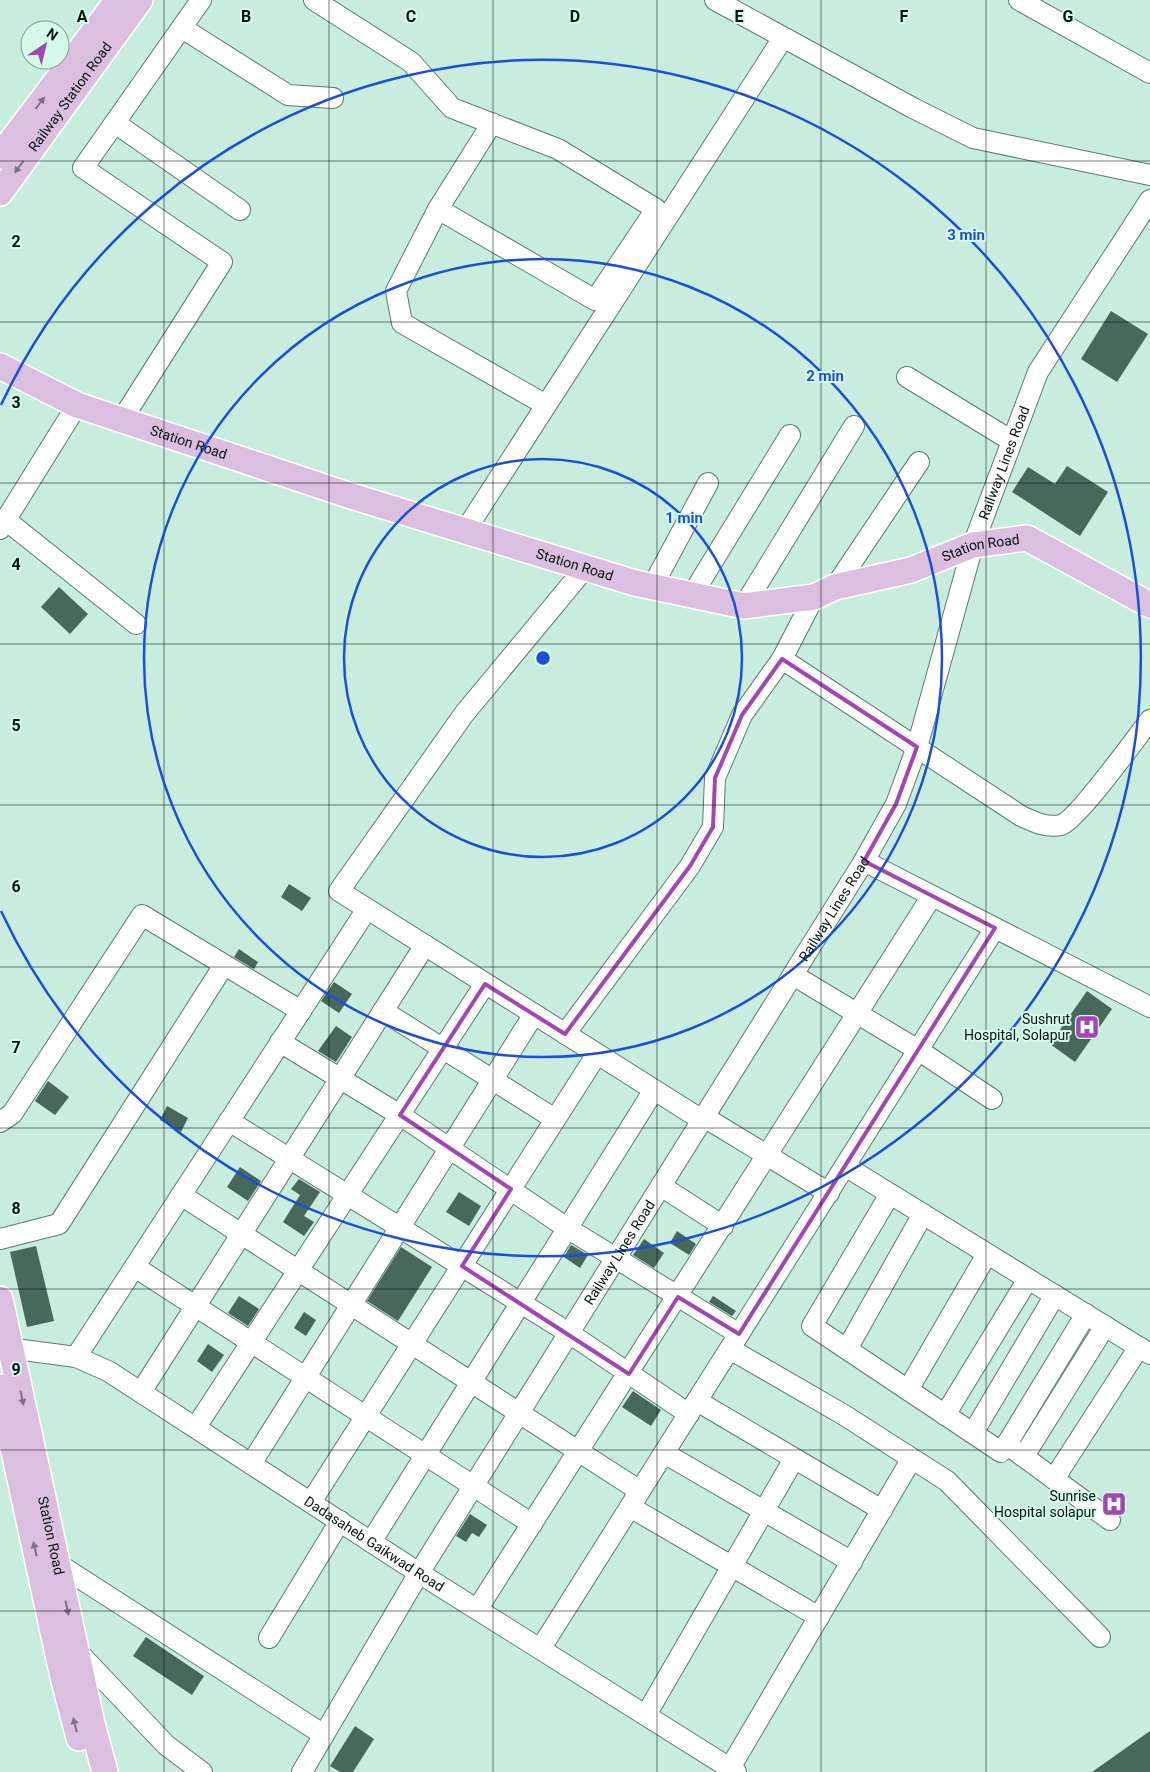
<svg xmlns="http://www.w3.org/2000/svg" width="1150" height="1772" font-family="Roboto,sans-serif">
<rect width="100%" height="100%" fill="#c8edde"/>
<g fill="#47685b">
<polygon points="1111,311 1148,334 1117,382 1081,359"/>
<polygon points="1067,466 1108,492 1080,536 1012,492 1028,467 1055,484"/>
<polygon points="59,587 88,614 70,634 41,607"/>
<polygon points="289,884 311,898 302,911 281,897"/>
<polygon points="239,949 258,962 254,969 234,957"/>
<polygon points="334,982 352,994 339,1013 321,1001"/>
<polygon points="1087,991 1112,1009 1075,1062 1050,1044"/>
<polygon points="336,1026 352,1037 336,1062 318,1051"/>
<polygon points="48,1081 69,1097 55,1115 35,1101"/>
<polygon points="167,1106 188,1118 181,1132 160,1120"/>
<polygon points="240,1167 261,1181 248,1201 227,1187"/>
<polygon points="299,1179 320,1192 304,1216 314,1222 304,1236 283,1222 300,1195 291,1189"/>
<polygon points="459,1192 481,1206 469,1226 446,1212"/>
<polygon points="677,1231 696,1244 689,1255 670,1243"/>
<polygon points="644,1239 664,1253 654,1268 633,1255"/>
<polygon points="571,1245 588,1255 580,1268 564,1257"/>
<polygon points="36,1246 54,1321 27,1327 10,1252"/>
<polygon points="401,1247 432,1267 398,1321 367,1301"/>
<polygon points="239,1296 259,1309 248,1326 228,1313"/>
<polygon points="713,1296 736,1311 732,1316 709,1302"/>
<polygon points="304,1312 316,1320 306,1336 294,1328"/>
<polygon points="208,1344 224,1355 212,1372 197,1361"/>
<polygon points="633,1391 661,1410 651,1426 622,1407"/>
<polygon points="470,1514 487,1525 479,1537 472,1533 466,1542 456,1536"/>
<polygon points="146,1637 204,1676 192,1695 133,1656"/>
<polygon points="355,1726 374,1739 353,1772 340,1772 330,1766"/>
<polygon points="1150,1731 1150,1772 1092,1772"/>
</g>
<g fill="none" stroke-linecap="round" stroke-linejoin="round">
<defs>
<g id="minor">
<polyline points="314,0 411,62 452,108 558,149 656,209 595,300 438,209 492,123"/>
<polyline points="715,0 913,108 973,138 1150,175"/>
<polyline points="1019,0 1150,73"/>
<polyline points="182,28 288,95 333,98"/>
<polyline points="115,123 240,210"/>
<polyline points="438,209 396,291 402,323 546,405"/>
<polyline points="907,377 1012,441"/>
<polyline points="121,421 222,262 83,168 201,0"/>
<polyline points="7,521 136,624"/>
<polyline points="0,529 77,405"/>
<polyline points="465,531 783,38"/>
<polyline points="585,568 464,714 339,891 702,1120"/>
<polyline points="652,587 708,483"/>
<polyline points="835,587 919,462"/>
<polyline points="692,595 790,435"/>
<polyline points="744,606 854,426"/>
<path d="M782 659 1021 816C1034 822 1046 828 1061 825 1077 820 1136 738 1150 720"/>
<polyline points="864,861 1150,1007"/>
<polyline points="793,975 918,1050 992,1099"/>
<polyline points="383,1011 555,1119"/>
<polyline points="565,1034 690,866 713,827 715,778 742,715 782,659 814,597"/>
<polyline points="280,1042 400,1115 567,1228 739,1334"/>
<polyline points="704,1117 829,1193"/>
<polyline points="229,1121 569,1333 689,1414"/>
<polyline points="0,1122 12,1114 142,915 301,1011"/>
<polyline points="845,1166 1150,1354"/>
<polyline points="661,1186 723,1226"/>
<polyline points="890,1194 812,1326 1001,1452 1005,1447 1013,1449 1110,1520"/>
<polyline points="181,1195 640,1491"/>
<polyline points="0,1239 59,1224 224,965"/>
<polyline points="135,1267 532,1524"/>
<path id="s1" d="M0 1347 76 1357 108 1371 419 1573 736 1772"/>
<polyline points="730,1349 844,1415 947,1481 1100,1637"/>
<polyline points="847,1349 923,1214"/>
<polyline points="76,1357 367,909"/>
<polyline points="908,1390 987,1254"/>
<polyline points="141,1392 425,945"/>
<polyline points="697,1401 882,1510"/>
<polyline points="945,1415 1028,1279"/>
<polyline points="196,1427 485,984"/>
<polyline points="973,1433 1055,1295"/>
<polyline points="1005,1447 1086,1314"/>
<polyline points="664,1453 852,1562"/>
<polyline points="1024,1456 1105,1326"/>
<polyline points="251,1464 534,1014"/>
<polyline points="1054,1479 1139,1347"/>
<polyline points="311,1502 597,1054"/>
<polyline points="630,1507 819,1617"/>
<polyline points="371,1542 654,1090"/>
<polyline points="58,1564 324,1735"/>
<polyline points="478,1608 932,896"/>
<polyline points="269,1638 340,1521"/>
<polyline points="541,1648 995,928"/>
<polyline points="77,1651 166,1745 202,1772"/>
<polyline points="646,1715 794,1459"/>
<polyline points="730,1768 911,1460"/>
<path id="s2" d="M302 1772 419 1573 864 861 896 804 917 747 973 545 1038 372 1150 200"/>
</g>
<g id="major">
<polyline points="0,156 118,0"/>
<path id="s3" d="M0 193 140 0"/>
<path id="s4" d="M0 366 77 405 348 495 635 583 744 606 814 597 835 587 911 570 973 545 1027 538 1150 605"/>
<path id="s5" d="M0 1299 92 1724 105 1772"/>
<polyline points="0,1387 63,1677 79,1738"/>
</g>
</defs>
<use href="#minor" stroke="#597b6e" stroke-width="22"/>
<use href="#major" stroke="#fff" stroke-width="28"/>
<use href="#minor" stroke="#fff" stroke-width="20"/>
<use href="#major" stroke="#dbbee0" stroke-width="25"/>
</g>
<defs><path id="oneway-solid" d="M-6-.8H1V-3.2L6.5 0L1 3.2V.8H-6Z" transform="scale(1.25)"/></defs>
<g fill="#7b7182">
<use href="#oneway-solid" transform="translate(40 103) rotate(-53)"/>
<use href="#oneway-solid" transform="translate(19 167) rotate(126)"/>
<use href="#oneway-solid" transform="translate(22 1398) rotate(78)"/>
<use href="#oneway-solid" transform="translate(35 1549) rotate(-103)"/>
<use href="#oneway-solid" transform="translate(67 1608) rotate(78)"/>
<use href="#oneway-solid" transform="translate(75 1725) rotate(-104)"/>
</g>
<path fill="none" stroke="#a247b2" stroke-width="4" stroke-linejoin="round" d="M782 659 917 747 896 804 864 861 995 928 739 1334 678 1297 629 1374 462 1266 511 1189 400 1115 485 984 565 1034 690 866 713 827 715 778 742 715Z"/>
<path fill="none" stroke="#06130e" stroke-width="1" stroke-opacity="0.55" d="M164 0V1772M329 0V1772M493 0V1772M657 0V1772M821 0V1772M986 0V1772M0 161H1150M0 322H1150M0 483H1150M0 644H1150M0 805H1150M0 967H1150M0 1128H1150M0 1289H1150M0 1450H1150M0 1611H1150"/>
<g fill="none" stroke="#1d4ed8" stroke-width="2.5">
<circle cx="543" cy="658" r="199"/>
<circle cx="543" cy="658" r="399"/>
<path d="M1 405A598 598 0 1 1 1 911"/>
</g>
<defs>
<symbol id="hospital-square" viewBox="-11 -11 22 22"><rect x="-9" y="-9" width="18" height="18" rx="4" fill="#a247b2" stroke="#d5faeb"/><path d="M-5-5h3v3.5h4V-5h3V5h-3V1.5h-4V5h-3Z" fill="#fff"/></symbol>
</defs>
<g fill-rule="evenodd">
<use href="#hospital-square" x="1073" y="1013" width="28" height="28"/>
<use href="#hospital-square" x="1100" y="1490" width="28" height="28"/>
</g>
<g text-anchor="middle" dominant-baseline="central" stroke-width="4" stroke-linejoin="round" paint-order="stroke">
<g font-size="14" fill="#06130e" stroke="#d5faeb">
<text stroke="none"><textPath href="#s3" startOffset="119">Railway Station Road</textPath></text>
<text stroke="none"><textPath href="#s4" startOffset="204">Station Road</textPath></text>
<text stroke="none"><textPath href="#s2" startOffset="1494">Railway Lines Road</textPath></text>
<text stroke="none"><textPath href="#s4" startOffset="1029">Station Road</textPath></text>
<text stroke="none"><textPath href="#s4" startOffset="609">Station Road</textPath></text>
<text stroke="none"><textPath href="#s2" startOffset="1014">Railway Lines Road</textPath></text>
<text stroke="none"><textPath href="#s2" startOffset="609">Railway Lines Road</textPath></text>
<text stroke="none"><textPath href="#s5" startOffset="242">Station Road</textPath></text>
<text stroke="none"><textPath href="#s1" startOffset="429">Dadasaheb Gaikwad Road</textPath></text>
</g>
<g font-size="14" fill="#06130e" stroke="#d5faeb" text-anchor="end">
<text x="1070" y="1019">Sushrut<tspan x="1070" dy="16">Hospital, Solapur</tspan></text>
<text x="1096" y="1496">Sunrise<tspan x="1096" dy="16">Hospital solapur</tspan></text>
</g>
</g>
<g font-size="16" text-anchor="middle" font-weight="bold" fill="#06130e" stroke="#d5faeb" stroke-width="4" stroke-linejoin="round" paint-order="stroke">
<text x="82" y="22">A</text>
<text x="246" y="22">B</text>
<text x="411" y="22">C</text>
<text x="575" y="22">D</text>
<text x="739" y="22">E</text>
<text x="904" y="22">F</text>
<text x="1068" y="22">G</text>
<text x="16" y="247">2</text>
<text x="16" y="408">3</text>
<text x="16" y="570">4</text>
<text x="16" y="731">5</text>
<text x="16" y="892">6</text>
<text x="16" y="1053">7</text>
<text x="16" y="1214">8</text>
<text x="16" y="1375">9</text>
</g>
<circle cx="543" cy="658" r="8" fill="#1d4ed8" stroke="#d5faeb" stroke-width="2.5"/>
<g font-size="15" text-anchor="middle" font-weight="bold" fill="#1d4ed8" stroke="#d5faeb" stroke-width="4" stroke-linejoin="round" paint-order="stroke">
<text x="966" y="240">3 min</text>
<text x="825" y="381">2 min</text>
<text x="684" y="523">1 min</text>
</g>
<g transform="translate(45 45) rotate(35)"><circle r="24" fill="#d5faeb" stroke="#829e93"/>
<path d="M0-4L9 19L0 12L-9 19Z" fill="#a247b2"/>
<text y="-8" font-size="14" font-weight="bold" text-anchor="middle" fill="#06130e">N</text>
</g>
</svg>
